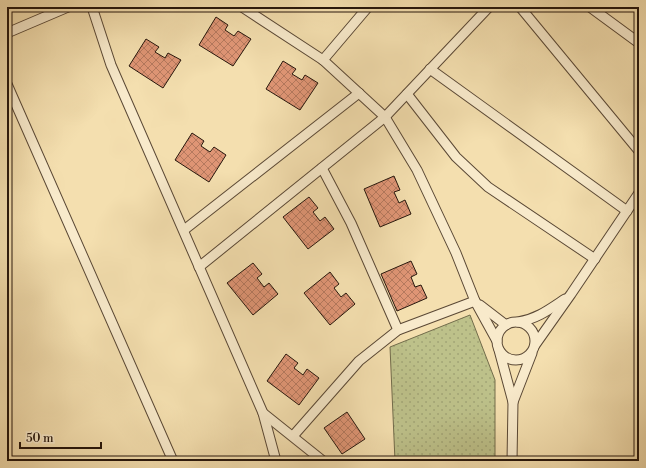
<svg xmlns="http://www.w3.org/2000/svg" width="646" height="468" font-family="'Libre Bodoni',serif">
<defs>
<pattern id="park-dots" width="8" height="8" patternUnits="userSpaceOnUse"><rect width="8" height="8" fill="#bdc18a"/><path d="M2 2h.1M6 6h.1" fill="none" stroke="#a2a576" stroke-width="1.8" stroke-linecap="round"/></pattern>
<pattern id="building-cross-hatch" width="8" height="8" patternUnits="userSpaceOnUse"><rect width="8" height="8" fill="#df9575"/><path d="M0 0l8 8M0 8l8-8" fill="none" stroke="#b5795e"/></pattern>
</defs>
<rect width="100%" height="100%" fill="#f4dfaf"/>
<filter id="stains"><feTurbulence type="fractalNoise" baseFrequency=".005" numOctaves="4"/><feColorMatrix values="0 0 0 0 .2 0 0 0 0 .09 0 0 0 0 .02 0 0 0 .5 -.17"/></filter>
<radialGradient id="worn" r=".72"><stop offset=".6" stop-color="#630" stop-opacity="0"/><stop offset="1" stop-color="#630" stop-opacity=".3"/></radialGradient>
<polygon fill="url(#park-dots)" stroke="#726c4b" points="470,315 495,380 495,461 395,461 390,347"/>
<g fill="url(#building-cross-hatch)" stroke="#26160c">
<polygon points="216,17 228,25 225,30 234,36 238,31 251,39 233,66 199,45"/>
<polygon points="146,39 159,47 155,52 165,58 168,53 181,60 163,88 129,66"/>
<polygon points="283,61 296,69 292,74 302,80 305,75 318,83 300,110 266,89"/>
<polygon points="192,133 204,141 201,146 210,152 214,147 226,155 209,182 175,160"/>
<polygon points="394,176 400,190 394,192 399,203 405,200 411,214 380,227 364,189"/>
<polygon points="309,197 318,208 313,212 320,221 325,217 334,229 308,249 283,217"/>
<polygon points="411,261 417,274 411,277 415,287 421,285 427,298 397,311 381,274"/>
<polygon points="253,263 262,274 257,278 264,287 269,283 278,294 253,315 227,283"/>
<polygon points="330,272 339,284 334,288 341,297 346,293 355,304 330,325 304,293"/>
<polygon points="286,354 298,363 294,368 303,375 307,369 319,378 299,405 267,381"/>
<polygon points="347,412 365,439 342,454 324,428"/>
</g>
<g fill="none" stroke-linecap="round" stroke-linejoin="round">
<defs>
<g id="minor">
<polyline points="92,7 111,65 263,413 323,461"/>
<polyline points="242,7 323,60 385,117 417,170 456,253 475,301 497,341"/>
<polyline points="520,7 639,151"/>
<polyline points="590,7 639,43"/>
<polyline points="7,33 68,7"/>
<polyline points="323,60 368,7"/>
<polyline points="430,69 627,211"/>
<polyline points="7,84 173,461"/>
<polyline points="407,94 456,157 488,187 595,259"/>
<polyline points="322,168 351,223 398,330"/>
<polyline points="184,230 359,93"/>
<polyline points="199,267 385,117 489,7"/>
<polyline points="480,305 506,325"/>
<path d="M518 322C537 319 550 309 565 299"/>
<circle cx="516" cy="341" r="19"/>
<polyline points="535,345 571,294 639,193"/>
<polyline points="499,350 513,402 512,461"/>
<polyline points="513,402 532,353"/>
<polyline points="263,413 276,461"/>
<polyline points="293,436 359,361 398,330 475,301"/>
</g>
</defs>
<use href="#minor" stroke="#5a4835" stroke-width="11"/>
<use href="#minor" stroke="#f8eacb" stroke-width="9"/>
</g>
<rect width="646" height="468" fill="none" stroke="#f4dfaf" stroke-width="24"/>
<rect x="8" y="8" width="630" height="452" fill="none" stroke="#26160c" stroke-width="2"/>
<rect x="12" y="12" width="622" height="444" fill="none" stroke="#26160c"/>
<path d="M20 442v6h81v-6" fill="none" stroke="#26160c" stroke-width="2"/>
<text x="26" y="442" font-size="12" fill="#26160c" stroke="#f8eacb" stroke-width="3" paint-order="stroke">50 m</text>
<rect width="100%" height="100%" filter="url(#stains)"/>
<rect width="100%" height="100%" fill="url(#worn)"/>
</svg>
